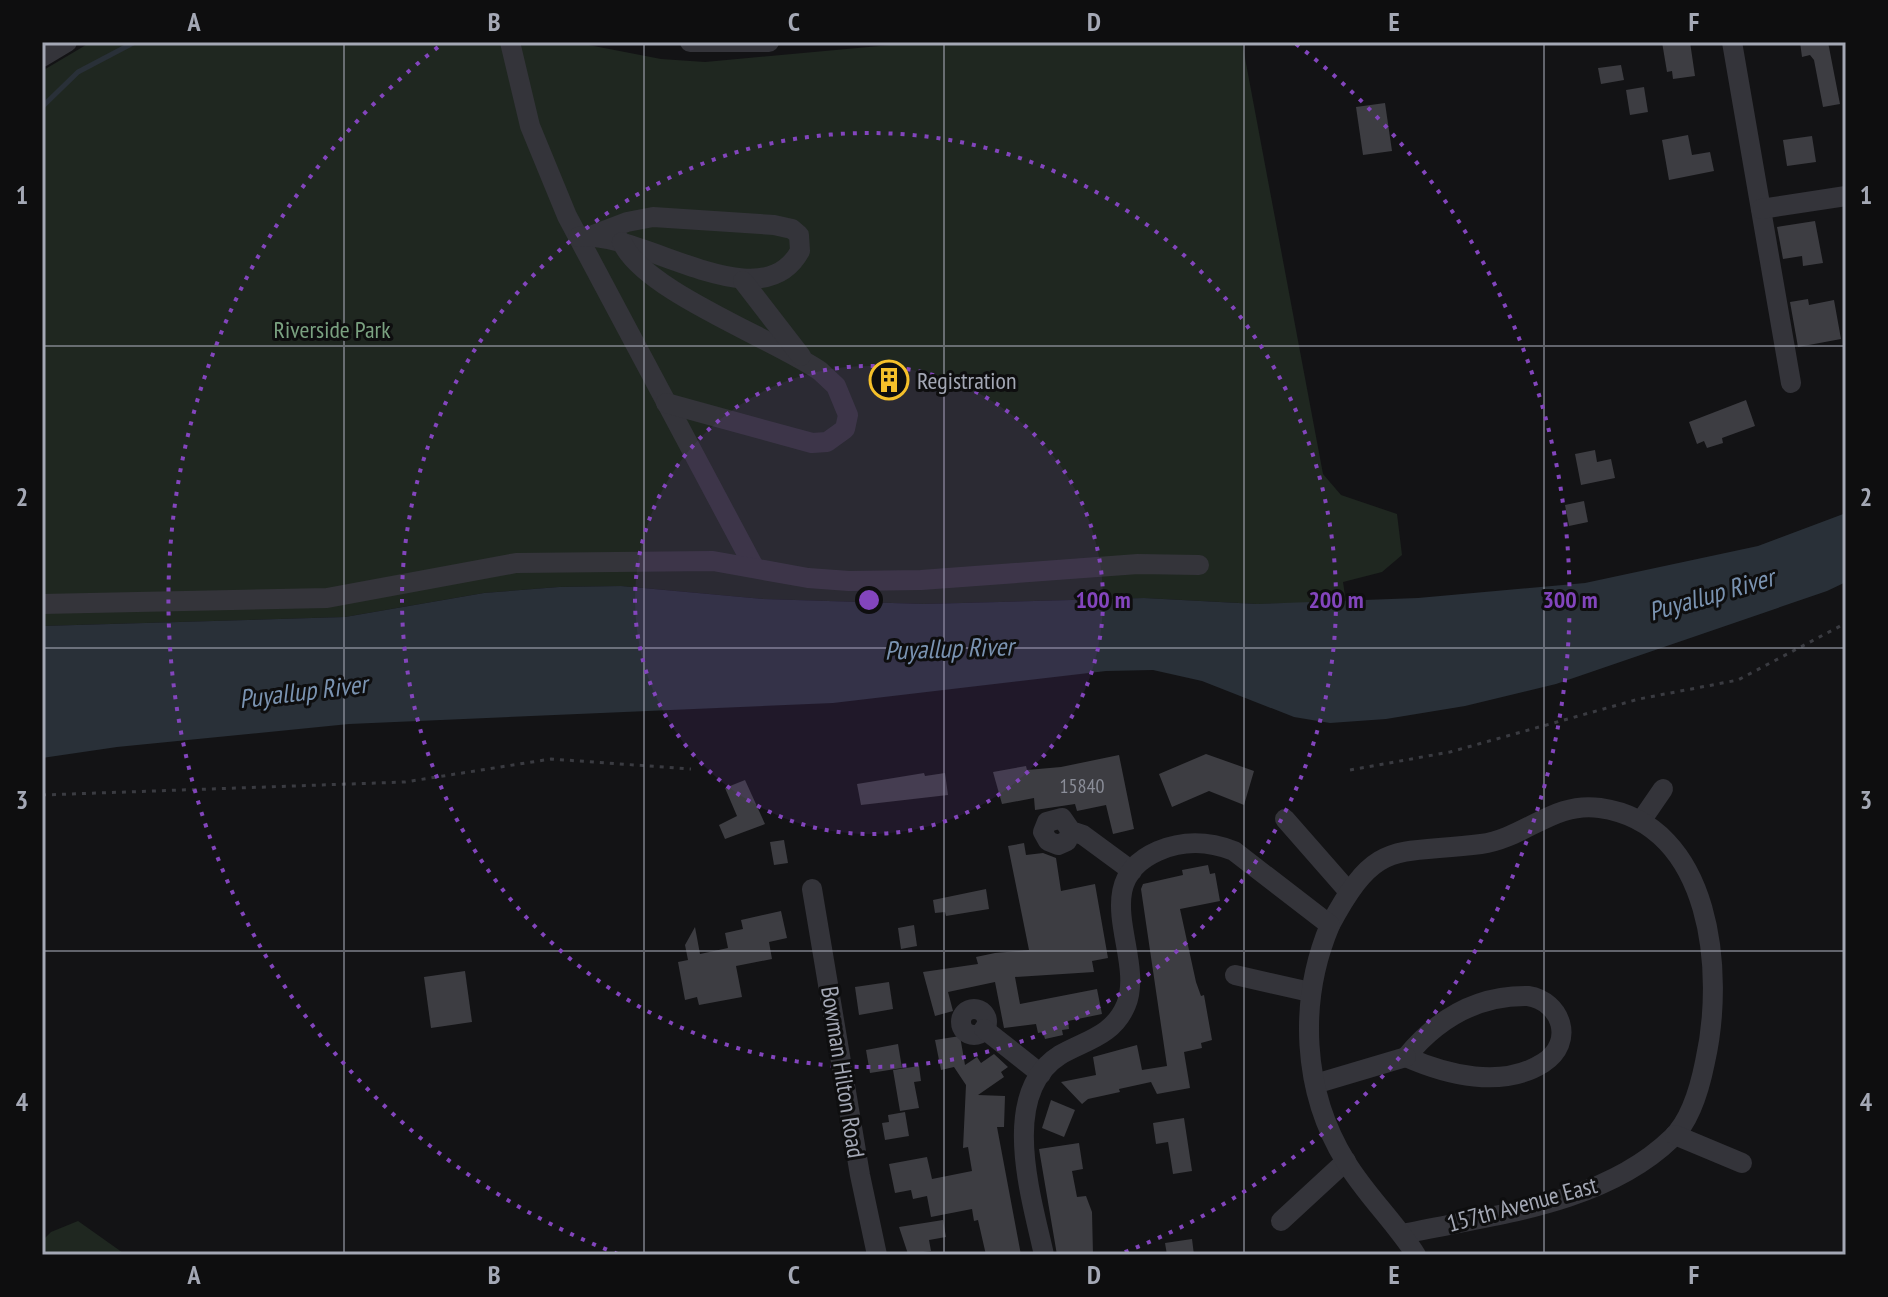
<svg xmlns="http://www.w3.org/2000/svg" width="1888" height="1297" font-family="'PT Sans Narrow',sans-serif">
<rect width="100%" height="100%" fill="#131315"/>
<g fill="#1f2720">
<polygon points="91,42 573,42 661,59 705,62 923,42 1242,42 1323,474 1341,495 1397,514 1402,555 1382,572 1343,582 1346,602 1257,604 1144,598 924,604 763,599 621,586 559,587 484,593 345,617 42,626 42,71"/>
<polygon points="78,1221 126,1255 42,1255 42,1241 51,1232"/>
</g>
<polygon fill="#293038" points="1846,513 1846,582 1827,591 1556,684 1465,706 1386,719 1330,723 1294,717 1202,681 1153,670 1106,671 833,703 349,724 117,747 42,758 42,626 345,617 484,593 559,587 621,586 763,599 924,604 1144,598 1257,604 1418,598 1585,583 1758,546"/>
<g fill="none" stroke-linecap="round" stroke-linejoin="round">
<polyline stroke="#293038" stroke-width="5" points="42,107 78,72 135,42"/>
</g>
<g fill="#3d3d42">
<polygon points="1662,42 1690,42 1695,76 1673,79 1672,71 1667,72"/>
<polygon points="1800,42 1828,42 1840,104 1823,107 1814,60 1810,55 1802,57"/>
<polygon points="1621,65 1624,80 1601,84 1598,68"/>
<polygon points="1644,87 1648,112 1630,115 1626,90"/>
<polygon points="1385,103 1392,151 1363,155 1356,107"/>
<polygon points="1688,135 1692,155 1710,152 1714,171 1669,180 1662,140"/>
<polygon points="1812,136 1816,162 1787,166 1783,140"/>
<polygon points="1815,221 1823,263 1803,266 1802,256 1783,259 1777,227"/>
<polygon points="1808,299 1809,305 1834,300 1841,339 1798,347 1790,302"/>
<polygon points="1746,400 1755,426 1722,438 1723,443 1707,448 1704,441 1697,444 1689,422"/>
<polygon points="1595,450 1597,462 1611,459 1615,478 1581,485 1575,454"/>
<polygon points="1584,501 1588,522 1569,526 1565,505"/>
<polygon points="1206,754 1254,771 1244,805 1209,791 1172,807 1159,774"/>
<polygon points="1119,755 1134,829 1113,834 1106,805 1077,811 1075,804 1035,810 1034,798 1002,804 993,772 1026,766 1027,770 1061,767"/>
<polygon points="924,773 925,776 945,773 948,795 861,805 857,784"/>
<polygon points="745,780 765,824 725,839 719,825 737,816 725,788"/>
<polygon points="784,840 788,863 774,865 770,842"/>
<polygon points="1024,843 1026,855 1043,853 1056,858 1061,891 1095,884 1108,958 1092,961 1094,972 1015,977 1020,1004 1097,989 1102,1014 1068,1021 1069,1029 1062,1030 1063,1035 1045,1039 1043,1032 1038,1033 1036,1024 1004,1028 995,982 948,992 953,1011 935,1016 923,972 978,964 976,957 995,953 1029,950 1008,846"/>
<polygon points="1208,865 1210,874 1215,873 1220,901 1180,909 1196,982 1201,996 1204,995 1212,1040 1201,1043 1202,1048 1184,1052 1190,1088 1157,1094 1151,1082 1119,1089 1120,1092 1088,1099 1082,1104 1061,1082 1096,1075 1093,1057 1137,1045 1142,1070 1167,1066 1141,889 1143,884 1183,875 1182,870"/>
<polygon points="986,889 989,909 946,916 945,912 935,913 933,900"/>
<polygon points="781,911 787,938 769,942 772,959 736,966 742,997 699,1005 697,997 685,1000 678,962 688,960 685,945 695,927 700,954 728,948 725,933 743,929 741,920"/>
<polygon points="914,925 917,946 901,949 898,928"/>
<polygon points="465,971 472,1022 431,1028 424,977"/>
<polygon points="889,982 893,1009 859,1015 855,987"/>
<polygon points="960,1036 965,1065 977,1057 981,1063 994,1054 1008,1067 1001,1072 1004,1077 978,1095 1005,1096 1004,1127 997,1127 1021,1255 986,1255 978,1220 974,1221 972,1209 931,1217 927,1196 913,1199 911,1190 895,1193 889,1164 927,1157 932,1179 972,1171 968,1147 963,1148 966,1085 954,1067 941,1070 935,1040"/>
<polygon points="898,1044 902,1068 870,1073 866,1050"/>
<polygon points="919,1066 921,1081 914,1082 919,1108 900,1111 893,1070"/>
<polygon points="1051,1100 1075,1110 1064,1137 1042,1128"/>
<polygon points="905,1112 909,1136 885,1140 882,1123 889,1122 888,1115"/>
<polygon points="1184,1118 1192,1171 1173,1174 1168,1142 1156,1144 1153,1123"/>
<polygon points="1079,1143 1083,1169 1072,1171 1077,1197 1086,1196 1092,1212 1093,1255 1057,1255 1039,1149"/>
<polygon points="943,1220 946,1237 929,1240 931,1251 908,1254 899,1227"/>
<polygon points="1192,1239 1194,1255 1167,1255 1165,1243"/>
</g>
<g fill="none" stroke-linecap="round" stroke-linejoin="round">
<g stroke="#3a3b41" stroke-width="3" stroke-dasharray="4 6" stroke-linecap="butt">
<polyline points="1350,770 1450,752 1639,699 1738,680 1846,623"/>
<polyline points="42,795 405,782 551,759 691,769"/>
</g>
<g stroke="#34343a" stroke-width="20">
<polyline points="510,42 530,126 567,216 754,567"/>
<polyline points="690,42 769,42"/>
<polyline points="1732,42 1791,383"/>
<polyline points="42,57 67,42"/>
<polyline points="1761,209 1846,196"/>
<path d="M578 237C640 229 760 324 800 251L799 235 792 229 774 225 653 217 627 222 593 235"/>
<path d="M622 242C642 290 774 339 820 371L836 386 848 415 845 429 827 442 812 443 666 403"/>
<polyline points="743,281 801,356"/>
<polyline points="42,604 327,598 516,563 713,561 808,578 849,581 921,580 1138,564 1199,565"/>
<polyline points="1285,819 1349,892"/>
<polyline points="1641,821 1663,789"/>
<polyline points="1071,831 1067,841 1058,845 1048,841 1043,832 1047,822 1062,818 1071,831 1083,835 1132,871"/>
<polyline points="812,889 860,1175 877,1255"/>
<path d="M1330 925C1377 837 1394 855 1481 844 1525 838 1554 801 1600 808 1713 824 1725 974 1705 1062 1700 1087 1691 1120 1672 1138 1603 1205 1492 1215 1403 1234"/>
<polyline points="1235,975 1310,992"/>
<path d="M1528 996C1561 1001 1576 1042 1543 1063 1502 1089 1447 1075 1406 1057 1438 1018 1477 995 1528 996Z"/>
<circle cx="974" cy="1022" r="13"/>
<polyline points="984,1029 1041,1074"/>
<polyline points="1315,1084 1406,1057"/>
<polyline points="1675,1135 1742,1163"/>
<polyline points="1281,1221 1346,1161"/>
<path d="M1044 1255C1032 1199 998 1094 1060 1055 1086 1040 1113 1036 1126 1005 1146 956 1085 883 1158 851 1184 840 1208 841 1234 851L1330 925C1298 1001 1302 1091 1346 1162 1366 1195 1395 1222 1416 1255"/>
</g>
</g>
<path fill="none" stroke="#a4a8b5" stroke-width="2" stroke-opacity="0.55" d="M344 42V1255M644 42V1255M944 42V1255M1244 42V1255M1544 42V1255M42 346H1846M42 648H1846M42 951H1846"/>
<circle cx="869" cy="600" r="234" fill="#8345bd" fill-opacity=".12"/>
<g fill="none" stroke="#8345bd" stroke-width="4" stroke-dasharray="4 8">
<circle cx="869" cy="600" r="234"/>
<circle cx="869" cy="600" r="467"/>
<path d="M618 1254A701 701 0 0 1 442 44M1296 44A701 701 0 0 1 1120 1254"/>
</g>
<defs>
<symbol id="building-ring" viewBox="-11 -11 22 22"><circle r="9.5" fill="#0e0e0f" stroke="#f5c02a" stroke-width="1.5"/><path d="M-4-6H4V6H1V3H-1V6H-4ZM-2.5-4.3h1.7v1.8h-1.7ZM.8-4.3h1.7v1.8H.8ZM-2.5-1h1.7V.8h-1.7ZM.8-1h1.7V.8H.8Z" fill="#f5c02a"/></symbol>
</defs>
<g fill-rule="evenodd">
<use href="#building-ring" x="867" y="358" width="44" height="44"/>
</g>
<g text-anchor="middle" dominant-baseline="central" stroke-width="6" stroke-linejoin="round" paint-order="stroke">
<g font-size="20" fill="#8a8d98">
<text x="1082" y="786">15840</text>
</g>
<g font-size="24" fill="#7aa180" stroke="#0e0e0f">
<text x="332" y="329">Riverside Park</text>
</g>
<g font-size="24" fill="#a4a8b5" stroke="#0e0e0f" text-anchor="start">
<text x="917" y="380">Registration</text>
</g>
<g font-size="24" fill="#a4a8b5" stroke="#0e0e0f">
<text transform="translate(843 1072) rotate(81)">Bowman Hilton Road</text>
<text transform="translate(1522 1204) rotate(-15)">157th Avenue East</text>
</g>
<g font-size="26" font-style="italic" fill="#7a93b1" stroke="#0e0e0f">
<text transform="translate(1711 594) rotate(-16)">Puyallup River</text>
<text transform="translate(949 648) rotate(-2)">Puyallup River</text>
<text transform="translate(303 691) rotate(-7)">Puyallup River</text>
</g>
</g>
<circle cx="869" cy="600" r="12" fill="#8345bd" stroke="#0e0e0f" stroke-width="4"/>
<g font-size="24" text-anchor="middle" font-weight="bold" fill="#8345bd" stroke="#0e0e0f" stroke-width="6" stroke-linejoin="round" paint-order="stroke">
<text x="1103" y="608">100 m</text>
<text x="1336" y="608">200 m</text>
<text x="1570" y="608">300 m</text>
</g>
<rect width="1888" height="1297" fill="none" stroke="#0e0e0f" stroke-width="88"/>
<rect x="44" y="44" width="1800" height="1209" fill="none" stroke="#a4a8b5" stroke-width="3"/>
<g font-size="26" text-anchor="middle" font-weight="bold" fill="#a4a8b5">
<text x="194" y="31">A</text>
<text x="494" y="31">B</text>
<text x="794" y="31">C</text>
<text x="1094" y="31">D</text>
<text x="1394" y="31">E</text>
<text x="1694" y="31">F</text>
<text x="22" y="204">1</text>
<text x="1866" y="204">1</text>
<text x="22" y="506">2</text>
<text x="1866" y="506">2</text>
<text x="22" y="809">3</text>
<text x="1866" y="809">3</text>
<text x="22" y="1111">4</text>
<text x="1866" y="1111">4</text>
<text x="194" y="1284">A</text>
<text x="494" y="1284">B</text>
<text x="794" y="1284">C</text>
<text x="1094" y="1284">D</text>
<text x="1394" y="1284">E</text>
<text x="1694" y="1284">F</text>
</g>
</svg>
